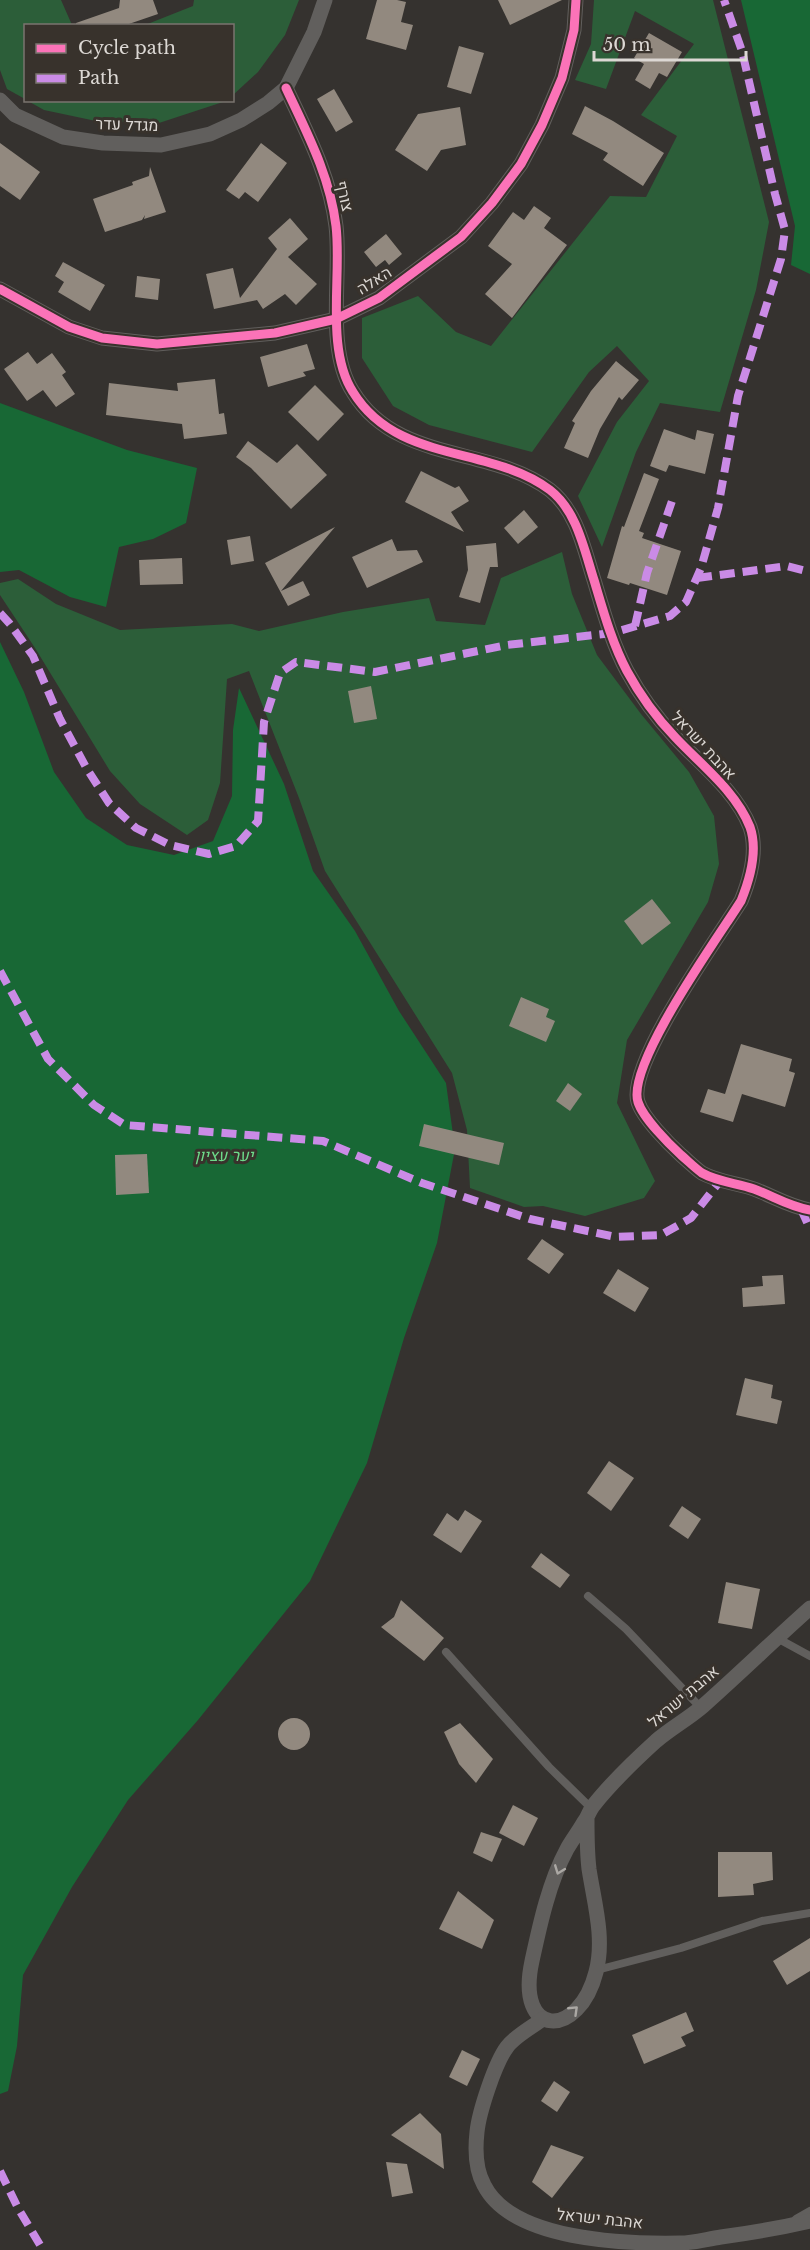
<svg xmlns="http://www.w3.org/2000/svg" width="810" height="2250" font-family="'Libre Baskerville',Heebo,serif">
<rect width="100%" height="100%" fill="#35322f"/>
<g fill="#2c5e39">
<polygon points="0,0 61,0 72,25 26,26 25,99 7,89 0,70"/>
<polygon points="194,0 299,0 285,35 258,72 233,95 232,26 145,25 193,6"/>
<polygon points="594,0 713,0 769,222 756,290 720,412 660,403 636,452 602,547 578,496 617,422 649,381 617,346 589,372 532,452 429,425 393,406 362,358 362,318 418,296 456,332 491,346 610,196 646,197 677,136 641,115 694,44 635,11 606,89 575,80 591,44"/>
<polygon points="28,101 226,101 159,123 96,121 44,110"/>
<polygon points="562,552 572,594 597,655 641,714 689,772 714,816 719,864 708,902 627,1040 617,1103 655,1181 644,1198 585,1216 543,1206 524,1207 470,1188 467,1130 452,1073 325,871 299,798 249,671 227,679 220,783 208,820 187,835 140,804 110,771 35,648 0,595 0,583 18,579 56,604 120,630 232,624 259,631 343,612 429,598 436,621 485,625 501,578"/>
</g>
<g fill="#186835">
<polygon points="741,0 810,0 810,274 791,265 795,226"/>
<polygon points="0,403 127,450 197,468 186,523 153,539 119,547 106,607 70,597 19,570 0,572"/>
<polygon points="0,642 24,692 54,772 86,818 127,845 174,855 213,841 232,796 233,730 239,688 284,784 313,871 355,931 399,1011 446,1083 455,1149 437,1243 404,1338 367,1463 310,1581 198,1720 128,1800 72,1887 23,1975 17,2046 8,2091 0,2094"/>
</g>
<g fill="#92897f">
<polygon points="120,0 153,0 158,14 123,26 76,26 76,23 119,8"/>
<polygon points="377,0 397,0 406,2 401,22 413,25 406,50 366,39"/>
<polygon points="498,0 562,0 510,25"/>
<polygon points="649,33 682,52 667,77 659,73 650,89 635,80 644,64 634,58"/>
<polygon points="459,46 484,53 471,94 447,87"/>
<polygon points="334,89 353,122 336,132 317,99"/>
<polygon points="585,106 613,121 664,153 643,186 603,160 608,153 572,134"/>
<polygon points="460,107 466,145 441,150 427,171 395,150 418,114"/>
<polygon points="0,143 40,172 20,200 0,186"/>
<polygon points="261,143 287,163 258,202 245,192 239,199 226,190"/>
<polygon points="150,167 166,212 144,219 145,215 142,220 105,232 93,199 133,185 132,182 149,176"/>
<polygon points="534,206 551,218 544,228 567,245 512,318 485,294 512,264 488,246 513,212 524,220"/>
<polygon points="290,218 308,239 288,257 317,284 296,305 285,294 263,309 257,300 214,309 206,274 233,268 240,298 277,249 268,238"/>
<polygon points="386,234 402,254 389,265 385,260 376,267 364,252"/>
<polygon points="63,262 105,285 90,311 58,292 64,282 55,276"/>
<polygon points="137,276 160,279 158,300 135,297"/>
<polygon points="307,344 315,369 303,372 306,376 268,387 260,357"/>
<polygon points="28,352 37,364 52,353 66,372 62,375 75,394 56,407 43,390 27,401 4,369"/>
<polygon points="616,361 639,380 622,400 619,397 600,429 588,458 564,448 575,423 572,421 591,391"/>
<polygon points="215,379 219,414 224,413 227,434 184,439 182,424 106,415 109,383 178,391 177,383"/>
<polygon points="315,385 344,414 318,441 288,412"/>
<polygon points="664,429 695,440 697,430 714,434 705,474 669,465 666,472 650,466"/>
<polygon points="248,441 277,463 297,444 327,475 291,509 251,468 236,457"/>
<polygon points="421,471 455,488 459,486 469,501 451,512 464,532 405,502"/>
<polygon points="644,473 659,479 639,531 644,533 642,538 681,551 667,595 630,583 629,585 607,578 622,526 624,527"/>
<polygon points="524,510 538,527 518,544 504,528"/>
<polygon points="335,527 281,591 303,581 310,595 288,606 265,563"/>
<polygon points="250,536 254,561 231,565 227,540"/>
<polygon points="392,539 397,551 417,550 423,562 367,588 352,557"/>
<polygon points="496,543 498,567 490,567 480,603 459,597 468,570 466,546"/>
<polygon points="182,558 183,584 140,585 139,560"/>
<polygon points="371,686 377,719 354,723 348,691"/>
<polygon points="652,899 671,923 642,945 624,921"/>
<polygon points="521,997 549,1009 546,1017 555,1021 546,1042 509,1026"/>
<polygon points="741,1044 792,1059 789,1071 795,1073 785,1107 742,1094 733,1122 700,1112 708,1089 725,1094"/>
<polygon points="568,1083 582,1094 570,1111 556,1101"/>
<polygon points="424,1124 504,1143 499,1165 419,1146"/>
<polygon points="147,1154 149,1193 116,1195 115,1155"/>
<polygon points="542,1239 564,1254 549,1274 527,1259"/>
<polygon points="618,1269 649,1288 635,1312 603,1293"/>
<polygon points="783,1275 785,1304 743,1307 742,1288 763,1286 762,1276"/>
<polygon points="745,1378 773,1385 771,1398 782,1401 777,1424 736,1415"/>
<polygon points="609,1461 634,1478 611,1511 587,1493"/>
<polygon points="682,1506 701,1519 688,1539 669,1526"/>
<polygon points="465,1510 482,1521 461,1553 433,1535 447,1513 458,1521"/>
<polygon points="541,1553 570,1575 560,1588 531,1567"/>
<polygon points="726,1582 760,1589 752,1629 718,1623"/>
<polygon points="401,1600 444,1638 424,1661 381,1627 394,1617"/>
<circle cx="294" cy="1734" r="16"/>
<polygon points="460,1723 493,1759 476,1783 459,1764 444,1732"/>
<polygon points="513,1805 538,1818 524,1846 499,1833"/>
<polygon points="481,1832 502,1839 492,1862 473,1853"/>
<polygon points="718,1852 772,1852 773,1880 753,1884 754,1895 718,1897"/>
<polygon points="458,1891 494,1920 482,1949 439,1929"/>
<polygon points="810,1938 810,1971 787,1985 773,1961"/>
<polygon points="686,2012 694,2031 681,2037 686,2046 644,2064 632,2035"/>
<polygon points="462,2050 480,2059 467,2086 449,2077"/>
<polygon points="554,2081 570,2092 557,2112 541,2101"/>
<polygon points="420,2113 441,2134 444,2169 391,2135"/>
<polygon points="551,2145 584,2157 552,2198 532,2182"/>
<polygon points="386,2162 407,2164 413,2193 392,2197"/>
</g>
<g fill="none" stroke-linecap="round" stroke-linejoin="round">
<g stroke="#615f5d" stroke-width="8">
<polyline points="588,1596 626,1629 701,1708"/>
<polyline points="777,1638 810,1656"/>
<polyline points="446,1652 549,1767 591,1808"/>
<polyline points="597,1970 681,1948 762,1921 810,1913"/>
<polyline points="796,2219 810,2211"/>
</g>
<g stroke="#615f5d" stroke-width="15">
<path d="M286 88C307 133 330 176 336 226 342 275 325 349 353 392 397 464 490 445 550 490 577 511 584 549 594 580 603 610 612 643 627 671 640 695 656 717 675 737 700 764 736 791 750 827 758 850 750 879 741 901 719 936 626 1065 638 1102 643 1118 669 1144 681 1155 688 1161 695 1168 702 1173 718 1182 737 1183 754 1189 773 1196 790 1207 810 1210"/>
<polyline points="0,100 15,115 63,137 103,143 161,145 210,134 241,120 268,103 286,88 314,32 325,0"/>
<polyline points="0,289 69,327 102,338 157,344 275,333 336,319 379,298 461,237 492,203 521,164 542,125 562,78 574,30 576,0"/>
<path d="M587 1819C587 1836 587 1852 589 1869 594 1902 605 1938 596 1972 579 2039 515 2039 532 1961 540 1924 549 1882 567 1849 572 1840 579 1831 584 1822 588 1817 589 1811 593 1806 611 1783 634 1761 656 1741 671 1728 688 1719 703 1706 739 1674 774 1640 810 1608"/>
<path d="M543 2019C532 2027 515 2036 507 2047 495 2063 479 2112 477 2132 475 2150 475 2169 484 2185 512 2241 626 2244 680 2243 693 2243 707 2239 721 2237 751 2233 780 2228 810 2221"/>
</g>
<g stroke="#ca8be6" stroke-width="8" stroke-dasharray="15 8" stroke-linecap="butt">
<polyline points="697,578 787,566 810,572"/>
<polyline points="0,613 10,624 33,656 60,719 87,769 109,803 136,828 170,845 209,854 236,846 258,821 264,722 280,673 296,662 375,672 507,645 612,633 670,616 686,602 701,568 718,508 738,396 781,259 785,230 775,194 742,51 724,0"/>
<polyline points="635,626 647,573 672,501"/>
<polyline points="0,971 48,1059 94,1105 125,1125 323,1141 422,1183 530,1219 616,1237 661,1235 691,1218 720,1181"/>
<polyline points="801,1209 810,1229"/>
<polyline points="0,2171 18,2208 43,2250"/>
</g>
<defs>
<g id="cycleway">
<path d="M286 88C307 133 330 176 336 226 342 275 325 349 353 392 397 464 490 445 550 490 577 511 584 549 594 580 603 610 612 643 627 671 640 695 656 717 675 737 700 764 736 791 750 827 758 850 750 879 741 901 719 936 626 1065 638 1102 643 1118 669 1144 681 1155 688 1161 695 1168 702 1173 718 1182 737 1183 754 1189 773 1196 790 1207 810 1210"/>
<polyline points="0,289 69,327 102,338 157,344 275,333 336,319 379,298 461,237 492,203 521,164 542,125 562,78 574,30 576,0"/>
</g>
</defs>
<use href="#cycleway" stroke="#38322c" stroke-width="13"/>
<use href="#cycleway" stroke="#fb73b8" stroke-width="9"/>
</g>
<defs><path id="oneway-chevron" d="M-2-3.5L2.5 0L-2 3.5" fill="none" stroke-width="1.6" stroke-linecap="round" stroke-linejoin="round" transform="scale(1.5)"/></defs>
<g stroke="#aba8a4">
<use href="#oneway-chevron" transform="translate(559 1870) rotate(111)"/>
<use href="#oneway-chevron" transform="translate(574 2010) rotate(-44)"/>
</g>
<g text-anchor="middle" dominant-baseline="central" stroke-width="6" stroke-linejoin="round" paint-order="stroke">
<g font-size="16" fill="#dcd8d4" stroke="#38322c">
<text transform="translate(127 124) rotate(2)">מגדל עדר</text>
<text transform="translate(345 196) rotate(77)">צורף</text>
<text transform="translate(374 280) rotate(-32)">האלה</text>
<text transform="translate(704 745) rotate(47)">אהבת ישראל</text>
<text transform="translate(683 1696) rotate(-40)">אהבת ישראל</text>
<text transform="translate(600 2218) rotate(6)">אהבת ישראל</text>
</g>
<g font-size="16" font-style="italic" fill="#6ddb8a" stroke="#38322c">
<text x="224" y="1155">יער עציון</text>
</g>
</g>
<rect x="24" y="24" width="210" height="78" fill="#38322c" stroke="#7a746f" stroke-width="1.5"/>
<rect x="36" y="44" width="30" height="9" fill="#fb73b8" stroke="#7a746f" stroke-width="1.5"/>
<text x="78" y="54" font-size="18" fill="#dcd8d4">Cycle path</text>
<rect x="36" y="74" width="30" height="9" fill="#ca8be6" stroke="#7a746f" stroke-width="1.5"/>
<text x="78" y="84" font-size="18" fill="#dcd8d4">Path</text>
<path d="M594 51v9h152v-9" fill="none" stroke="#dcd8d4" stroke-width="3"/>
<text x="603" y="51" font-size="18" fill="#dcd8d4" stroke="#38322c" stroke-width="4.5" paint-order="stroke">50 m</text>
</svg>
